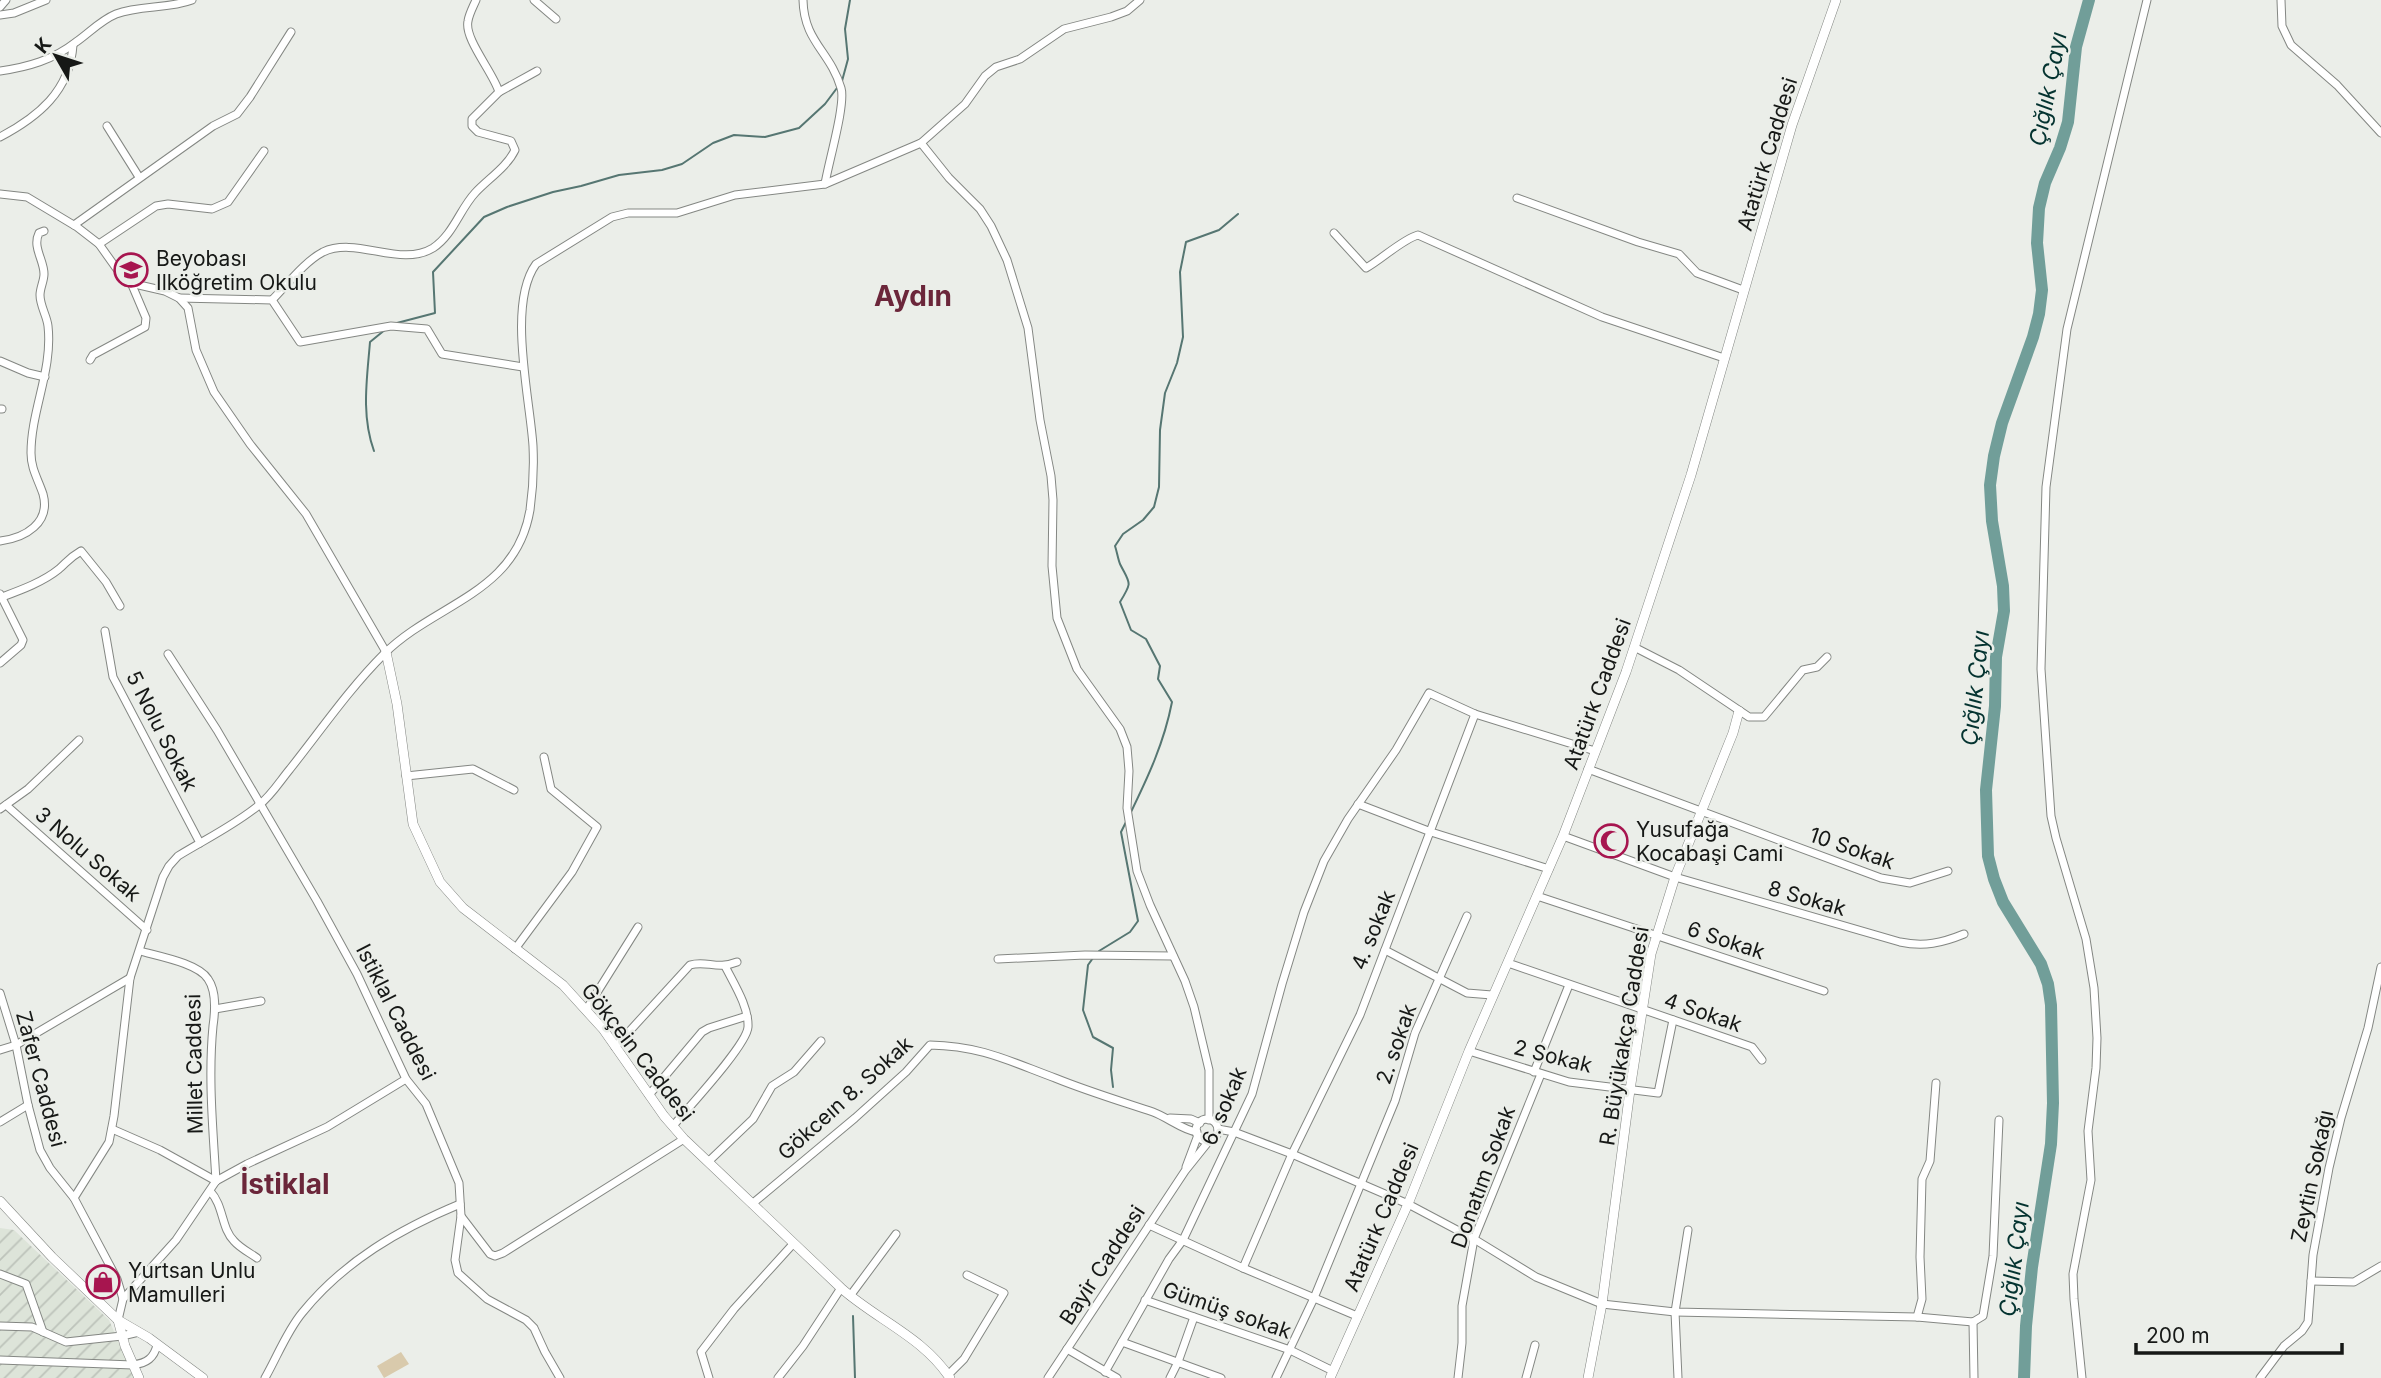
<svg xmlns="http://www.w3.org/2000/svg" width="2381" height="1378" font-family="Inter,sans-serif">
<defs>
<pattern id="industrial-furrows" width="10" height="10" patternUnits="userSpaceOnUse" patternTransform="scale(1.75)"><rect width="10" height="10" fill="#dde4d9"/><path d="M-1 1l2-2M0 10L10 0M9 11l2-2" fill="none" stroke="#bdc3ba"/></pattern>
</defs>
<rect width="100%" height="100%" fill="#ebeee9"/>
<polygon fill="url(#industrial-furrows)" points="0,1228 14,1230 109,1320 134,1378 0,1378"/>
<polygon fill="#d9caac" points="401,1352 409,1364 384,1378 377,1366"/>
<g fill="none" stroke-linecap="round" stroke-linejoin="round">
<g stroke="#567672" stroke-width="2">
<polyline points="842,81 848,59 845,29 850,0"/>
<polyline points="393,324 435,313 433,272 484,217 507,207 553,192 581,186 619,175 662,170 682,164 713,143 734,135 765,137 799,128 825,104 837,88"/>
<path d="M374 451C361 415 367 379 370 342L386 329"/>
<path d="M1130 814C1148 777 1164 743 1172 702L1158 679 1160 666 1146 639 1131 630 1120 602C1133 581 1130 584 1120 564 1118 559 1117 552 1115 546L1123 534 1143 520 1154 507 1159 487 1160 430 1165 393 1177 363 1183 337 1180 272 1186 242 1219 230 1238 214"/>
<polyline points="1099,951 1130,932 1138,921 1121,832 1126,822"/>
<polyline points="1093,958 1088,965 1083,1010 1093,1037 1113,1048 1111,1070 1113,1087"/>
<polyline points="853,1316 855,1378"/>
</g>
<polyline stroke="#719e99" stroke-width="12" points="2024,1378 2026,1326 2032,1267 2051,1144 2053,1103 2051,1005 2048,984 2041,964 2003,902 1994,879 1988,856 1986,790 1995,706 1996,657 2004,611 2003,586 1992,521 1990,485 1994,456 2002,423 2033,337 2039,314 2042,290 2037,243 2039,208 2045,183 2060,148 2068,122 2076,47 2089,0"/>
<defs>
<g id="minor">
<path d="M476 0C473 7 469 14 468 21 464 39 493 72 499 92"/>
<polyline points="534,0 556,19"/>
<path d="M803 0C804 42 830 51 841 88 846 104 828 164 825 184"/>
<polyline points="2281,0 2282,26 2291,45 2337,85 2381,133"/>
<polyline points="0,7 6,0"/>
<polyline points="0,15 14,13 46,0"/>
<path d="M0 71C28 67 53 60 76 42 89 33 101 20 116 14 140 5 168 9 192 0"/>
<polyline points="107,126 139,177"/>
<path d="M0 137C38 117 70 91 73 45"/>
<polyline points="921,143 949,178 980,209 991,226 1007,260 1028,328 1040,420 1051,476 1053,500 1052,566 1057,618 1077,669 1120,729 1127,747 1129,771 1127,808 1137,871 1150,905 1185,981 1194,1007 1209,1070 1209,1120"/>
<polyline points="0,194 27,197 77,227 99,244 126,282 165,291 179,298 188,308 196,350 214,392 250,444 306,514 386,652"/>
<polyline points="1517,198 1638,242 1679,254 1697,273 1743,290"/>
<polyline points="74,225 213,126 237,114 250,97 291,32"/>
<path d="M1334 233 1366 268C1382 259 1403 239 1418 235L1602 317 1724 358"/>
<polyline points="99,244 156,206 168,204 212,209 228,202 264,151"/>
<polyline points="179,298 272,300 300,342 391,326 427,329 442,354 523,367"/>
<path d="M272 300C287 285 304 262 323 252 357 236 400 268 433 248 453 235 460 209 475 193 488 179 507 167 515 150L511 141 478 132 472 126V119L499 92 537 71"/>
<polyline points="90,360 93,355 145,327 146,318 132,285"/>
<polyline points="0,361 28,373 45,377"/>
<polyline points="0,409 2,409"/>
<path d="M0 541C25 538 51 523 43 494 38 479 31 469 31 453 31 410 53 370 48 326 47 316 40 306 40 295 40 288 44 281 44 274 44 260 32 247 39 233L44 231"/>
<path d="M2 597C21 590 43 582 59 569 68 561 69 558 81 551L106 582 120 606"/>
<polyline points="105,631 113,677 200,843"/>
<polyline points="1634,647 1679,670 1749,717 1764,717 1803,670 1817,667 1827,657"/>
<polyline points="168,654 217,730 317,901 357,974 406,1079 426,1104 459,1183 461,1216 455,1260 458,1273 487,1299 526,1320 534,1328 545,1352 560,1378"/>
<polyline points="0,663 21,645 23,640 0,594"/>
<polyline points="1588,769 1881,878 1910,883 1948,871"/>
<polyline points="406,776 473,769 514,790"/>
<polyline points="1358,804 1431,832 1549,869"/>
<polyline points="6,805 147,930"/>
<polyline points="0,809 28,789 79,740"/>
<path d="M1563 836 1675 877 1900 942C1924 947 1942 943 1964 934"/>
<polyline points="1537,896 1824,991"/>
<polyline points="515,949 572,872 597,827 551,789 544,757"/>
<polyline points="1385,950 1467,993 1492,995"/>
<path d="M140 951C157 956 198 963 208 979 217 992 215 1012 213 1026 208 1078 213 1129 216 1181"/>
<polyline points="998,959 1085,955 1173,956"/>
<polyline points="1508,963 1752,1047 1762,1060"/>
<polyline points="0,993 16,1045 28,1105 40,1150 50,1168 74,1198 117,1279 123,1299 118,1320"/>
<polyline points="215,1009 261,1001"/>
<polyline points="586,1010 638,927"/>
<path d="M615 1047 690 965C706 960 717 970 737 962"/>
<polyline points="0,1050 16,1045 130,978"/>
<polyline points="1469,1051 1569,1082 1658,1093 1673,1020"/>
<polyline points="1534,1072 1569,985"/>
<polyline points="649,1095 702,1032 709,1028 747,1016"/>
<polyline points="1170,1118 1191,1119 1200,1123"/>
<circle cx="1207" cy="1130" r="11"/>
<polyline points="0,1122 28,1105"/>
<path d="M673 1126C687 1109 747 1045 748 1027 749 1007 734 984 725 966"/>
<polyline points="112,1129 160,1150 216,1181"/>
<polyline points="1218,1129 1234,1132 1292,1154 1408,1204 1474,1239 1536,1277 1602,1304 1675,1312 1917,1317 1973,1322"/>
<polyline points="708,1162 753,1119 772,1086 794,1072 821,1041"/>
<polyline points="1186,1167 1198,1135"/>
<path d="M210 1191C224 1206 221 1228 234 1241 240 1248 250 1253 257 1258"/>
<path d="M74 1198 109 1142 114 1116 130 978 163 877 169 866 178 856C204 840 235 825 259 805 271 796 280 781 290 769 321 730 349 689 384 654 435 603 516 594 530 510 533 489 534 467 533 446 530 398 507 304 536 264L612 217 628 213H677L735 195 825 184 921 143 965 104 985 76 996 67 1020 59 1064 29 1111 17 1127 11 1140 0"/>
<path d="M752 1204 855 1118 906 1072 930 1045C981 1046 1009 1061 1055 1078 1087 1091 1120 1101 1153 1112 1167 1117 1184 1131 1197 1132"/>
<polyline points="461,1216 490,1254 495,1256 503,1253 684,1139"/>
<polyline points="1149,1225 1243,1268 1357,1316"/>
<polyline points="1243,1268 1292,1154 1360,1015 1475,714"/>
<polyline points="0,1274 26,1284 43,1332"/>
<polyline points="2311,1281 2354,1282 2381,1266"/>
<polyline points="850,1296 896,1234"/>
<polyline points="123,1299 176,1240 216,1181 247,1164 327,1127 406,1079"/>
<polyline points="1145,1300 1290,1350 1333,1371"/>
<polyline points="1917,1317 1922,1299 1920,1257 1922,1179 1930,1161 1936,1083"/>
<polyline points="1973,1322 1983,1316 1993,1256 1999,1120"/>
<polyline points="1973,1322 1974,1378"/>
<polyline points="0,1326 32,1327 66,1342 122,1336 139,1332"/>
<polyline points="1122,1342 1221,1378"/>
<polyline points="1067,1349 1117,1378"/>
<path d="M0 1360 133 1365C147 1363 154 1358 157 1345"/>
<polyline points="1105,1372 1169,1259 1183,1240 1252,1094 1282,984 1304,912 1324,861 1348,819 1396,750 1429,693 1475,714 1595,751"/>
<polyline points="948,1375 964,1359 1004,1293 967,1275"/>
<path d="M265 1378C277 1357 287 1331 302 1313 344 1261 400 1229 460 1204"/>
<polyline points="709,1378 701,1352 734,1309 793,1244"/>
<polyline points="778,1378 803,1346 841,1288"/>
<polyline points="1048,1378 1185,1171 1209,1141"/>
<polyline points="1170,1378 1178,1362 1194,1317"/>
<polyline points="1276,1378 1314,1298 1395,1101 1415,1033 1467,916"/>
<polyline points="1458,1378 1462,1343 1462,1306 1474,1239 1541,1074"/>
<polyline points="1526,1378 1535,1345"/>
<polyline points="1678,1378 1675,1312 1688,1230"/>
<polyline points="2082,1378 2074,1299 2073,1274 2091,1180 2088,1131 2096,1068 2097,1038 2094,988 2086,939 2056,838 2051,816 2041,669 2046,487 2067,329 2147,0"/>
<polyline points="2260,1378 2284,1346 2302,1331 2308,1322 2313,1255 2329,1168 2341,1118 2368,1028 2381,967"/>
</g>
<g id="tertiary">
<path d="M386 652 397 704 413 824 440 882 463 908 563 985 603 1029 664 1116 684 1139 841 1288C877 1320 923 1337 950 1378"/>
<polyline points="0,1201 52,1257 118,1320 149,1338 203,1378"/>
<polyline points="118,1320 125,1346 139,1378"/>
<polyline points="1330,1378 1408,1204 1469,1051 1563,836 1626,672 1691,475 1792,125 1836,0"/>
<polyline points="1588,1378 1602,1304 1630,1090 1651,954 1675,877 1733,733 1739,711"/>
</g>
</defs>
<use href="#minor" stroke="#848783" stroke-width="9"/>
<use href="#tertiary" stroke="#848783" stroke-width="10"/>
<use href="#minor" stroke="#fff" stroke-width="7"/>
<use href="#tertiary" stroke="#fff" stroke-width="9"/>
</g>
<defs>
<symbol id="school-ring" viewBox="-11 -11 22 22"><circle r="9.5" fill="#ebeee9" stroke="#a7154f" stroke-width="1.5"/><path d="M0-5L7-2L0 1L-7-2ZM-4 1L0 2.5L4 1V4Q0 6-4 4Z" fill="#a7154f"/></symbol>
<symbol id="mosque-ring" viewBox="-11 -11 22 22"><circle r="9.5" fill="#ebeee9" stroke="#a7154f" stroke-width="1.5"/><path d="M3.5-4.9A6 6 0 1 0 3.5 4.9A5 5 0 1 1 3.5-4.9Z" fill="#a7154f"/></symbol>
<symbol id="shop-ring" viewBox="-11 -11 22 22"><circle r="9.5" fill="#ebeee9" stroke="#a7154f" stroke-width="1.5"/><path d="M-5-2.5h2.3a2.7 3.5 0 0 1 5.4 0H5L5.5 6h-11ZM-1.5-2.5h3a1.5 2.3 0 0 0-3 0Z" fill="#a7154f"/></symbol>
</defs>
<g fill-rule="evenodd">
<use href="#school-ring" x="112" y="251" width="38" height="38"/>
<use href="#mosque-ring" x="1592" y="822" width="38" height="38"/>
<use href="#shop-ring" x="84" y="1263" width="38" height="38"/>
</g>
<g text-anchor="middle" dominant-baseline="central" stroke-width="5" stroke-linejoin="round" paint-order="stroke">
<g font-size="21" fill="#161816" stroke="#ebeee9">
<text transform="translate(1767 154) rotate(-73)">Atatürk Caddesi</text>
<text transform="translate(1597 694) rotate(-70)">Atatürk Caddesi</text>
<text transform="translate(162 731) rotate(63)">5 Nolu Sokak</text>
<text transform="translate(1852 848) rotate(19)">10 Sokak</text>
<text transform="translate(88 854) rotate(41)">3 Nolu Sokak</text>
<text transform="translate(1807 898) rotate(16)">8 Sokak</text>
<text transform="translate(1373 930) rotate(-68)">4. sokak</text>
<text transform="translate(1726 940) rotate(18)">6 Sokak</text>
<text transform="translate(396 1012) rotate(63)">Istiklal Caddesi</text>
<text transform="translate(1703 1012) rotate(19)">4 Sokak</text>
<text transform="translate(1624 1036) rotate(-81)">R. Büyükakça Caddesi</text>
<text transform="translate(1396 1044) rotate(-71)">2. sokak</text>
<text transform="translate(638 1052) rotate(52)">Gökçein Caddesi</text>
<text transform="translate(1553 1056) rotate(14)">2 Sokak</text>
<text transform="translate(194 1064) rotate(-91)">Millet Caddesi</text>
<text transform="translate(41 1079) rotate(75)">Zafer Caddesi</text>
<text transform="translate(845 1098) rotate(-42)">Gökceın 8. Sokak</text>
<text transform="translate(1224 1106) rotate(-67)">6. sokak</text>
<text transform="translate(2312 1176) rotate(-78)">Zeytin Sokağı</text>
<text transform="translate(1483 1177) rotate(-70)">Donatım Sokak</text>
<text transform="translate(1381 1217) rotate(-67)">Atatürk Caddesi</text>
<text transform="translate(1102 1265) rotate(-57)">Bayir Caddesi</text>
<text transform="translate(1227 1310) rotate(19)">Gümüş sokak</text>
</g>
<g font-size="21" fill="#161816" stroke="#ebeee9" text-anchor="start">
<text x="156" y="258">Beyobası<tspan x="156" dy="24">Ilköğretim Okulu</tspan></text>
<text x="1636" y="829">Yusufağa<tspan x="1636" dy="24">Kocabaşi Cami</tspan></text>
<text x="128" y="1270">Yurtsan Unlu<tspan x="128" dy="24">Mamulleri</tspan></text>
</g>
<g font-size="23" font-style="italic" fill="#043330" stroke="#ebeee9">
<text transform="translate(2048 89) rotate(-79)">Çığlık Çayı</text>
<text transform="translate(1975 688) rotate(-84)">Çığlık Çayı</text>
<text transform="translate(2014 1259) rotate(-83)">Çığlık Çayı</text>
</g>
<g font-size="28" font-weight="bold" fill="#6b263a" stroke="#ebeee9">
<text x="913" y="296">Aydın</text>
<text x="285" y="1184">İstiklal</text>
</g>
</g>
<g transform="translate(56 56) rotate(309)" stroke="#ebeee9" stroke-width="5" paint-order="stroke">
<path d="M0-5L12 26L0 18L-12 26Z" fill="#161816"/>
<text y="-10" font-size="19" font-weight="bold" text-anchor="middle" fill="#161816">K</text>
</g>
<path d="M2136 1343v10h206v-10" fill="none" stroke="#161816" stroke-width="3.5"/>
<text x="2146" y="1343" font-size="21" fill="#161816" stroke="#ebeee9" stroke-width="5" paint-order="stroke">200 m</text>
</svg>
